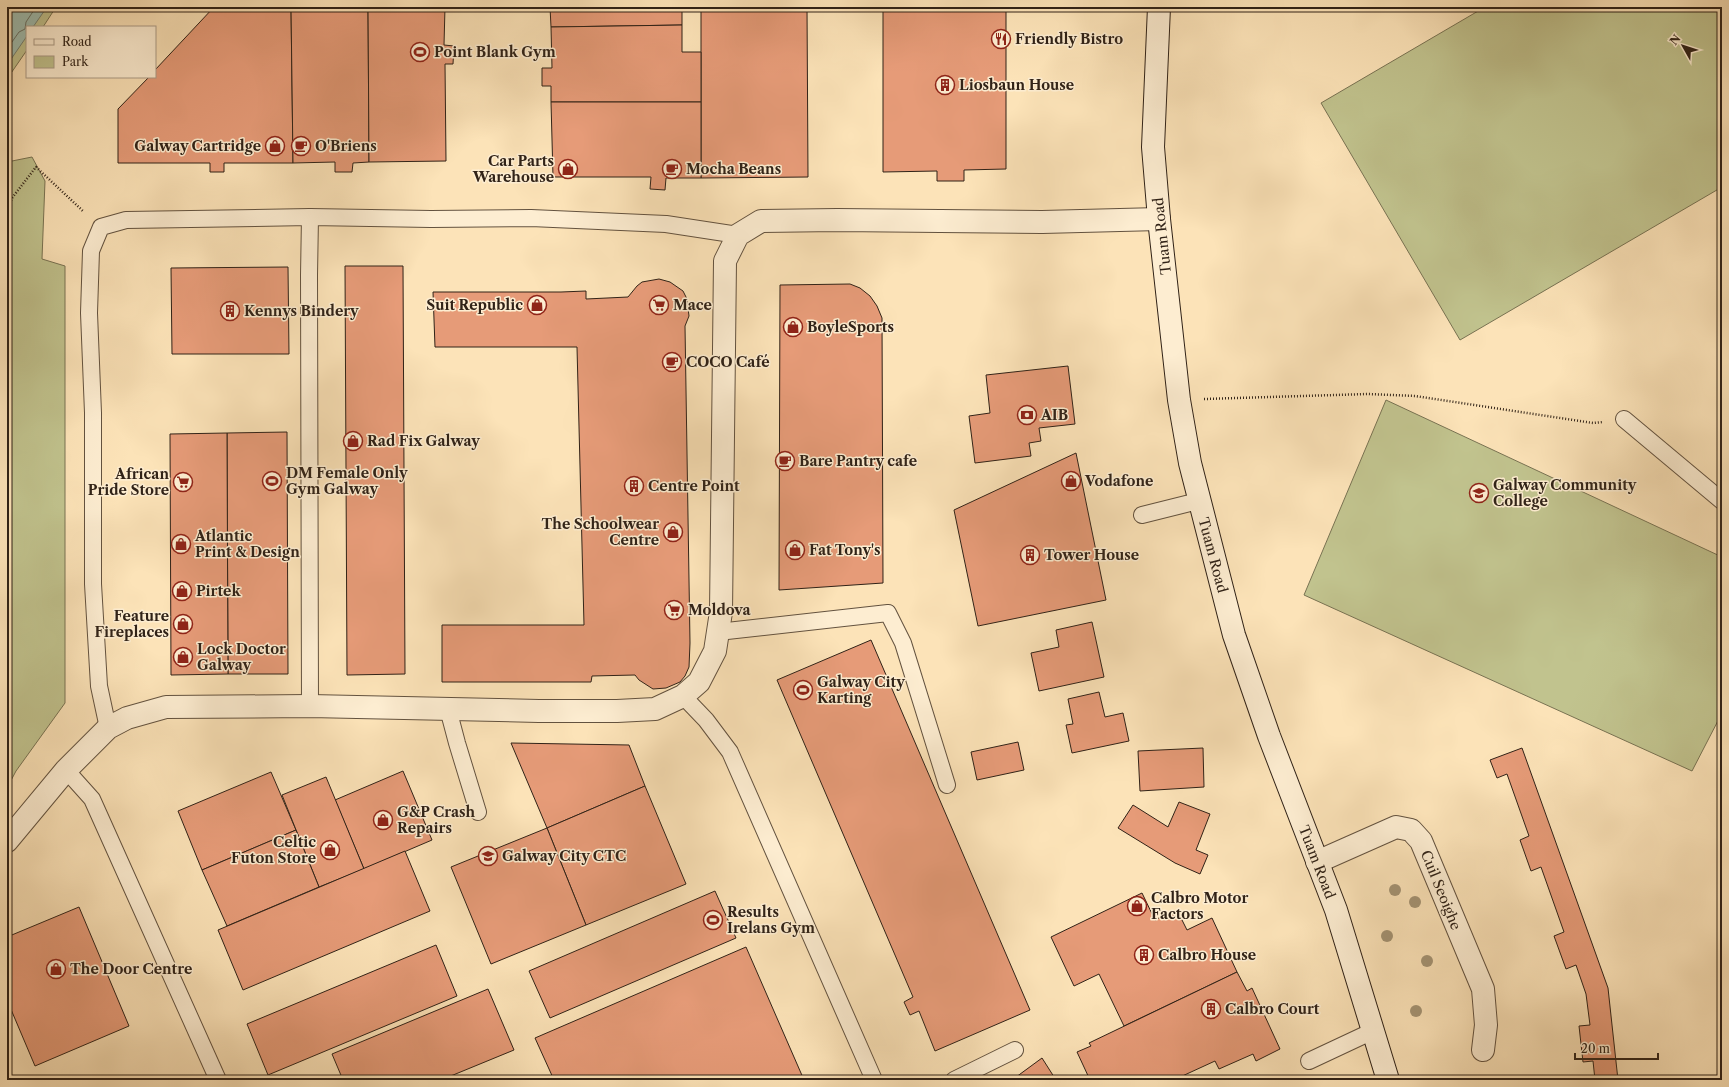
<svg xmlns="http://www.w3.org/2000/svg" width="1729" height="1087" font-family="'Libre Caslon Text',serif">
<rect width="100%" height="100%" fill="#fce3b8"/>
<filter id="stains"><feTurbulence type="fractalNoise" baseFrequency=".005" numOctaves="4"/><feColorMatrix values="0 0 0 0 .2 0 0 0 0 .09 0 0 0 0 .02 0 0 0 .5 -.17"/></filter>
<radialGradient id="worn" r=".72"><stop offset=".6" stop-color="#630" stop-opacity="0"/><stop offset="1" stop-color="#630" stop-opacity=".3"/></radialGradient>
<g fill="#c1c38e" stroke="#787252">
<polygon points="7,7 56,7 43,27 27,27 27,50 7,79"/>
<polygon points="1485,7 1722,7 1722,187 1460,340 1321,103"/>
<polygon points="32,157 45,181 42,259 65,266 65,703 16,771 7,788 7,162"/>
<polygon points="1386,400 1722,557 1722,713 1692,771 1304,595"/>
</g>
<polygon fill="#9fbeb1" stroke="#738073" points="16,7 47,7 33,27 27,27 27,36 7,65 7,19"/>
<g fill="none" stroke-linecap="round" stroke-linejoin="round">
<polyline stroke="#687064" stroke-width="1" points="7,49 19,32 25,29 26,22 36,7"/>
</g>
<g fill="#e69b78" stroke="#302217">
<polygon points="214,7 291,7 293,163 224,163 224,172 210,172 210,163 118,163 118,109 149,77 155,77 155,70"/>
<polygon points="291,7 368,7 369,162 353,163 352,172 335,172 335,162 293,163"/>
<polygon points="368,7 445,7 444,45 454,46 453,64 445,64 446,161 369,162"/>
<polygon points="550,7 682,7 682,25 551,27"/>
<polygon points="701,7 807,7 808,177 701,178"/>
<polygon points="883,7 1006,7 1006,169 964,170 964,181 937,181 937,171 883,172"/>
<polygon points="682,25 682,52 701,52 701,102 551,102 551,86 542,86 542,68 552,68 551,27"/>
<polygon points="551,102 701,102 701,178 666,178 665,190 650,189 651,177 553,177"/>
<polygon points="345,266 403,266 405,674 347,675"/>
<polygon points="288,267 289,354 172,354 171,268"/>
<polygon points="659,279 670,282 683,291 687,299 688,308 689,316 685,326 690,643 689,667 685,676 680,682 666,688 653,689 639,680 635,675 592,676 591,682 442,682 442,625 584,625 577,347 435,347 433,292 561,292 586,291 586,299 628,297 637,286 642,282"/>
<polygon points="850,284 860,288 870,296 877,306 882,318 883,583 779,590 780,285"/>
<polygon points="1068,366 1075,424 1039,428 1041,441 1029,443 1031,456 975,463 969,416 990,413 986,375"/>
<polygon points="287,432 288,674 228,674 227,433"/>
<polygon points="227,433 228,674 171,675 170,434"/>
<polygon points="1076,453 1106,600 978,626 954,510"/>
<polygon points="1092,622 1104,677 1039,691 1031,653 1059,647 1056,630"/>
<polygon points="871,640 1030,1010 935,1051 919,1011 910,1015 904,1002 913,997 777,680"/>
<polygon points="1099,692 1105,717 1123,713 1129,741 1072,753 1066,725 1073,724 1068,699"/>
<polygon points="1018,742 1024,770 977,780 971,752"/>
<polygon points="511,743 629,745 645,786 547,828"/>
<polygon points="1203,748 1204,787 1140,791 1138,751"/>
<polygon points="1522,748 1608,988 1618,1080 1595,1080 1593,1061 1583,1062 1579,1026 1590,1025 1586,994 1576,965 1566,969 1554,936 1564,932 1541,867 1531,871 1520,840 1529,836 1507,774 1497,778 1490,760"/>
<polygon points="403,771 432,840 364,869 335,800"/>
<polygon points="271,772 296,830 202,870 178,811"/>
<polygon points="326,777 364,869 319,887 282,795"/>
<polygon points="645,786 686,884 586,925 547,828"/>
<polygon points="1179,802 1210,814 1196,850 1208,855 1200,874 1175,863 1118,828 1133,805 1168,827"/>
<polygon points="547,828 586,925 491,964 451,867"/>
<polygon points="296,830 319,887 227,926 202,870"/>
<polygon points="405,851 430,911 243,990 218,930"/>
<polygon points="715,891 736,938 550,1018 529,971"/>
<polygon points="1142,893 1155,920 1169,913 1181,918 1187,930 1212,918 1237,972 1124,1026 1099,974 1074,986 1051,937"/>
<polygon points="79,907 129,1026 35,1066 7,1000 7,937"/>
<polygon points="436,945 457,996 268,1075 247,1024"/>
<polygon points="746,947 804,1080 554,1080 535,1038"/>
<polygon points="1237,972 1247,991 1252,988 1280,1049 1256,1061 1253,1054 1219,1069 1215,1061 1178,1078 1179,1080 1090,1080 1077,1052 1091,1046 1089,1043"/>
<polygon points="488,989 514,1050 441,1080 343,1080 332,1054"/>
<polygon points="1042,1058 1056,1080 1012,1080"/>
</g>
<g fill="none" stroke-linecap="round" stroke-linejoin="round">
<defs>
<g id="service">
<polyline points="310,217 309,275 310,706"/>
<polyline points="1624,419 1722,501"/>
<polyline points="1142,515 1198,501"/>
<polyline points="718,632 888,613 903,643 947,785"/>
<polyline points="683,696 706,720 730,752 874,1080"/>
<polyline points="448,709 457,743 478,812"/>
<polyline points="108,728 99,686 93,584 93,413 89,313 91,251 101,227 126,220 310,217 431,219 531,218 666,224 738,235"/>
<polyline points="66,770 92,799 218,1080"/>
<polyline points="1309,1061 1373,1031"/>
<polyline points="954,1080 1015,1050"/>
</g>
<polyline id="minor" points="1317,862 1396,827 1411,830 1421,841 1483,989 1486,1025 1483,1050"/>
<polyline id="tertiary" points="7,841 66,770 108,728 127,718 166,707 310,706 539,711 617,711 655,709 683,696 699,682 715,651 721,612 725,261 738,235 761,221 837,220 1042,222 1159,219"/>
<polyline id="secondary" points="1159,7 1153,147 1159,219 1179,400 1190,463 1234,635 1269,736 1336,910 1388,1080"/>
</defs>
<use href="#service" stroke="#63523f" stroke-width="18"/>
<use href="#minor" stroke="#63523f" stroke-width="24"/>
<use href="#tertiary" stroke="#63523f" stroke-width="24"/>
<use href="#secondary" stroke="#302217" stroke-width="24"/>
<g stroke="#302217" stroke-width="2.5" stroke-dasharray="1 2" stroke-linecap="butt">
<polyline points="7,212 12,198 36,167 84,212"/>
<polyline points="1204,399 1368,394 1415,396 1593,423 1603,422"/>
</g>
<use href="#service" stroke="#fdedd1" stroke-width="16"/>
<use href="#minor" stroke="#fdedd1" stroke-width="22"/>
<use href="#tertiary" stroke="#fdedd1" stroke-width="22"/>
<use href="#secondary" stroke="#fdedd1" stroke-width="22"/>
</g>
<g fill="#a49373">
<circle cx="1395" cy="890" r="6"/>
<circle cx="1415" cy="902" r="6"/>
<circle cx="1387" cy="936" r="6"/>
<circle cx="1427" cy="961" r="6"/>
<circle cx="1416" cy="1011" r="6"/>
</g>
<defs>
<symbol id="restaurant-ring" viewBox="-11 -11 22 22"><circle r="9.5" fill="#fdedd1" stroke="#8f2418" stroke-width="1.5"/><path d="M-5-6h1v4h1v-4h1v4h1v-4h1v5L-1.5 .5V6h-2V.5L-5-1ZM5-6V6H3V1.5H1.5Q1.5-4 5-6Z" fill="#8f2418"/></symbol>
<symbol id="stadium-ring" viewBox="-11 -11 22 22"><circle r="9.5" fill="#fdedd1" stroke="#8f2418" stroke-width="1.5"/><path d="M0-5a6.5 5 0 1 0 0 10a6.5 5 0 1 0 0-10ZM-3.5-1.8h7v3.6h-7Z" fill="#8f2418"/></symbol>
<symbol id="building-ring" viewBox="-11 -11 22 22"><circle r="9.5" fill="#fdedd1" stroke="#8f2418" stroke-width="1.5"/><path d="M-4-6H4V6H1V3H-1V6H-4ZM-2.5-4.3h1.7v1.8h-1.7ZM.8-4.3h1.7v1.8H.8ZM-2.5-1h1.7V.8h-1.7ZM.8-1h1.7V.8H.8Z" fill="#8f2418"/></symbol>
<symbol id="shop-ring" viewBox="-11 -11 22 22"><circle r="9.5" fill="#fdedd1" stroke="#8f2418" stroke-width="1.5"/><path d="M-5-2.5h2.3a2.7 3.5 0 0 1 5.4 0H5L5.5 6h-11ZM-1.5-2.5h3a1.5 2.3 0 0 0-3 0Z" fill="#8f2418"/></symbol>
<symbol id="cafe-ring" viewBox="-11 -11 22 22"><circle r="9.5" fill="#fdedd1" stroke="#8f2418" stroke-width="1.5"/><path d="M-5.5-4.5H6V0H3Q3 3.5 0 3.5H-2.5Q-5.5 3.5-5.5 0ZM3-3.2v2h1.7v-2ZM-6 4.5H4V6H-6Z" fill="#8f2418"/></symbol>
<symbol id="supermarket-ring" viewBox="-11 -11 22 22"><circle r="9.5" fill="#fdedd1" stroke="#8f2418" stroke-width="1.5"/><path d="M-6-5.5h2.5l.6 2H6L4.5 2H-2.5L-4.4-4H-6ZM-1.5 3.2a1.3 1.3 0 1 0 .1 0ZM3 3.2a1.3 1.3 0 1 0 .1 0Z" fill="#8f2418"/></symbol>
<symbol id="bank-ring" viewBox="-11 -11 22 22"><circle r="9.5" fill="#fdedd1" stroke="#8f2418" stroke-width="1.5"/><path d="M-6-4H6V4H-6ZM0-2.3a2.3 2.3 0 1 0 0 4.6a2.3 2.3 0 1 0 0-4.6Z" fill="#8f2418"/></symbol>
<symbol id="school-ring" viewBox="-11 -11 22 22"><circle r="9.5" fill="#fdedd1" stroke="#8f2418" stroke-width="1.5"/><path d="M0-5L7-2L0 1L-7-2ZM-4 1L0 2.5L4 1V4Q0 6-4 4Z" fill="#8f2418"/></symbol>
<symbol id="university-ring" viewBox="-11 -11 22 22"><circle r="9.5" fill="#fdedd1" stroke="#8f2418" stroke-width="1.5"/><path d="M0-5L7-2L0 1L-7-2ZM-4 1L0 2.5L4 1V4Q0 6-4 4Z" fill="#8f2418"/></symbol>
</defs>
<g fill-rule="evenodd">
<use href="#restaurant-ring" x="990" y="28" width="22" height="22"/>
<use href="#stadium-ring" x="409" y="41" width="22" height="22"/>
<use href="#building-ring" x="934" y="74" width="22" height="22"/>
<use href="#shop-ring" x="264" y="135" width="22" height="22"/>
<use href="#cafe-ring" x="290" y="135" width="22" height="22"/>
<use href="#shop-ring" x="557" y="158" width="22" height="22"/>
<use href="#cafe-ring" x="661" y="158" width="22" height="22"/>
<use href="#shop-ring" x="526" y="294" width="22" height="22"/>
<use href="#supermarket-ring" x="648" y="294" width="22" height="22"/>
<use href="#building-ring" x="219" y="300" width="22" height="22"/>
<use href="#shop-ring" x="782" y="316" width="22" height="22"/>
<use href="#cafe-ring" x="661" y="351" width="22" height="22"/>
<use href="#bank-ring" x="1016" y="404" width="22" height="22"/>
<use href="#shop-ring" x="342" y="430" width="22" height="22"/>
<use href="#cafe-ring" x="774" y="450" width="22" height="22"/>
<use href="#stadium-ring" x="261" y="470" width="22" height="22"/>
<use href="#shop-ring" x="1060" y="470" width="22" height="22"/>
<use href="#supermarket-ring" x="172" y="471" width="22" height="22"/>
<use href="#building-ring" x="623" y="475" width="22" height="22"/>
<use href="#school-ring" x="1468" y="482" width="22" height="22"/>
<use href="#shop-ring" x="662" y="521" width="22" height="22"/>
<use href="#shop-ring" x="170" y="533" width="22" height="22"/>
<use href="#shop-ring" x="784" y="539" width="22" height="22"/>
<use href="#building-ring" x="1019" y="544" width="22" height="22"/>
<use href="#shop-ring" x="171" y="580" width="22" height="22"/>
<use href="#supermarket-ring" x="663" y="599" width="22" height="22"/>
<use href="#shop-ring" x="172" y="613" width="22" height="22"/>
<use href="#shop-ring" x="172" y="646" width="22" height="22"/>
<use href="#stadium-ring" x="792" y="679" width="22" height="22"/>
<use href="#shop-ring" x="372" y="809" width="22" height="22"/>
<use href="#shop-ring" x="319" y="839" width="22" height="22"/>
<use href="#university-ring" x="477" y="845" width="22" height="22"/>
<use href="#shop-ring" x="1126" y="895" width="22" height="22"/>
<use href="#stadium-ring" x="702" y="909" width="22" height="22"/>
<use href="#building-ring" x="1133" y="944" width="22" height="22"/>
<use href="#shop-ring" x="45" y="958" width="22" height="22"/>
<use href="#building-ring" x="1200" y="998" width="22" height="22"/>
</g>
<g text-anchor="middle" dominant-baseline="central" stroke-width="3" stroke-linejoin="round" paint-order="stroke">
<g font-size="14" font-weight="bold" fill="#302217" stroke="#fdedd1" text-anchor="start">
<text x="1015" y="39">Friendly Bistro</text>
<text x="434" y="52">Point Blank Gym</text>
<text x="959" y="85">Liosbaun House</text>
<text x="261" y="146" text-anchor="end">Galway Cartridge</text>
<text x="315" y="146">O'Briens</text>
<text x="554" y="161" text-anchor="end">Car Parts<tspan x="554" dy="16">Warehouse</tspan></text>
<text x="686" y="169">Mocha Beans</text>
<text x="523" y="305" text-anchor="end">Suit Republic</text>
<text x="673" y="305">Mace</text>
<text x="244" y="311">Kennys Bindery</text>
<text x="807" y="327">BoyleSports</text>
<text x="686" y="362">COCO Café</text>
<text x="1041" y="415">AIB</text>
<text x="367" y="441">Rad Fix Galway</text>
<text x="799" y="461">Bare Pantry cafe</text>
<text x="286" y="473">DM Female Only<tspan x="286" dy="16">Gym Galway</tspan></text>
<text x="169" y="474" text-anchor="end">African<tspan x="169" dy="16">Pride Store</tspan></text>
<text x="1085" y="481">Vodafone</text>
<text x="1493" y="485">Galway Community<tspan x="1493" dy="16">College</tspan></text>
<text x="648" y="486">Centre Point</text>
<text x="659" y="524" text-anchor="end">The Schoolwear<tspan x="659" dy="16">Centre</tspan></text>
<text x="195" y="536">Atlantic<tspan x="195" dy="16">Print &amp; Design</tspan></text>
<text x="809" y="550">Fat Tony's</text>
<text x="1044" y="555">Tower House</text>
<text x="196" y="591">Pirtek</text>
<text x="688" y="610">Moldova</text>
<text x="169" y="616" text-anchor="end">Feature<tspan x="169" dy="16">Fireplaces</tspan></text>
<text x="197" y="649">Lock Doctor<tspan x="197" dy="16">Galway</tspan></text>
<text x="817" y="682">Galway City<tspan x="817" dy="16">Karting</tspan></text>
<text x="397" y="812">G&amp;P Crash<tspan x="397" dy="16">Repairs</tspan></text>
<text x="316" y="842" text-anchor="end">Celtic<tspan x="316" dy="16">Futon Store</tspan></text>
<text x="502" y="856">Galway City CTC</text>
<text x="1151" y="898">Calbro Motor<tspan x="1151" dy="16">Factors</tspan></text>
<text x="727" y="912">Results<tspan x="727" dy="16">Irelans Gym</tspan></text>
<text x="1158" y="955">Calbro House</text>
<text x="70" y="969">The Door Centre</text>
<text x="1225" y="1009">Calbro Court</text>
</g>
<g font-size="14" fill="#302217" stroke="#fdedd1">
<text transform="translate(1162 236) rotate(-96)">Tuam Road</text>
<text transform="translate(1213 555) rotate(75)">Tuam Road</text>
<text transform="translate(1317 862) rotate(69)">Tuam Road</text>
<text transform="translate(1441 890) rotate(68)">Cuil Seoighe</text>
</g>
</g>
<rect width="1729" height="1087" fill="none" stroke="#fce3b8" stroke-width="24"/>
<rect x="8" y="8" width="1713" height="1071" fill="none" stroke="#302217" stroke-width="2"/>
<rect x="12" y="12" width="1705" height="1063" fill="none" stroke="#302217"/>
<rect x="26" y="26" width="130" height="52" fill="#fdedd1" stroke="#ab9c87"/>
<rect x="34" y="39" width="20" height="6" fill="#fdedd1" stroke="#ab9c87"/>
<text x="62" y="46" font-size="12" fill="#302217">Road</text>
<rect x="34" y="56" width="20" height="12" fill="#c1c38e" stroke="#ab9c87"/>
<text x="62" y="66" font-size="12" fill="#302217">Park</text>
<g transform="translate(1683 46) rotate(309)" stroke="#fdedd1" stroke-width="3" paint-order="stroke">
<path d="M0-3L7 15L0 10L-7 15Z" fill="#302217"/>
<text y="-6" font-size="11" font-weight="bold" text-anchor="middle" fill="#302217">N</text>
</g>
<path d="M1575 1053v6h83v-6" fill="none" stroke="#302217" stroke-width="2"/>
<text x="1581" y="1053" font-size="12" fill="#302217" stroke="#fdedd1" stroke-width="3" paint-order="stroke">20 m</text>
<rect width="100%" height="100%" filter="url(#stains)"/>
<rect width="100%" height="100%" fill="url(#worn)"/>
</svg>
